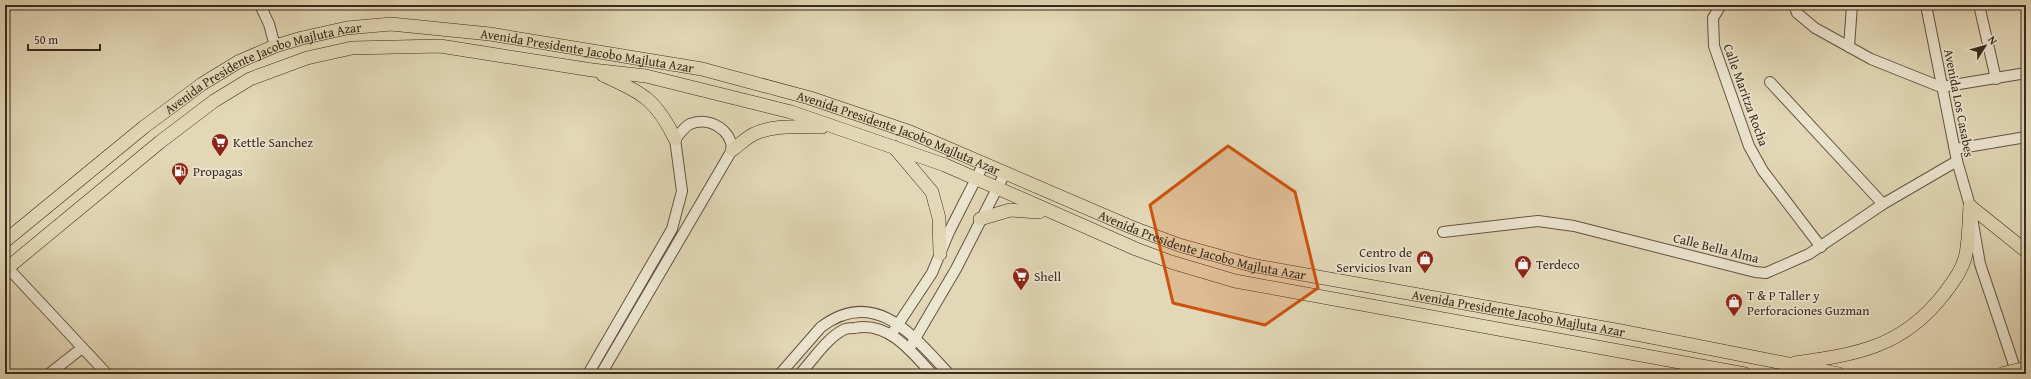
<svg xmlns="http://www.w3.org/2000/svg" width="2031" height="379" font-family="'Gentium Book Plus',serif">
<rect width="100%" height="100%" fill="#e2d7b6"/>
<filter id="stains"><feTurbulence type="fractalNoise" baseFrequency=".005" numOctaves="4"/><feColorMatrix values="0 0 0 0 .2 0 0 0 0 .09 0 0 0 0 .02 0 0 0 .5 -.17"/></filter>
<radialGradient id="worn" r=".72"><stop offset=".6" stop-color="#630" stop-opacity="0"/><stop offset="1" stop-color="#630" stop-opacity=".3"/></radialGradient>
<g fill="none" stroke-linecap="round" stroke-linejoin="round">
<defs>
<g id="minor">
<polyline points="260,5 269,24 275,46"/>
<polyline points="1721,5 1713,18 1714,46 1749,146 1763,171 1821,247"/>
<polyline points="1794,5 1797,13 1815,28 1871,59 1941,87 2026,73"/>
<polyline points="1926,5 1957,161 1970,206 1980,264 2017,374"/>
<polyline points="1979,5 1996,79"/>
<polyline points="1849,47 1852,5"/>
<polyline points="1770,82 1883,204"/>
<polyline points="1955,149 2026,137"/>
<polyline points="1443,232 1538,221 1574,226 1755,272 1766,273 1809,254 1883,204 1957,161"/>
<polyline points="8,268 107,374"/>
<polyline points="891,335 932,273 949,232 984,163"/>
<polyline points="909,349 956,269 1005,173"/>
<polyline points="49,374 82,348"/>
<path d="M588 374 672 229 682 191 675 139C679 135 685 126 690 124 709 116 732 130 732 150L601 374"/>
<path d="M780 374 821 327C876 286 914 337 949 374"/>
<path d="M800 374C813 360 826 339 843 330 846 328 851 328 855 328 888 321 912 352 932 374"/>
</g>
<g id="major">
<path d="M603 75C642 93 656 99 675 139"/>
<polyline points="894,147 932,192 939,218 940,254"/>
<path d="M732 150C739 145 746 138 754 134 775 124 799 127 822 127"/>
<polyline points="1970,206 2026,251"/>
<polyline points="980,219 1010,210 1039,212"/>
<path id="s1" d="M5 241 144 127 202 84 238 62 275 46 302 38 347 28 391 24 490 34 702 69 810 98 910 132 1131 227 1179 245 1251 265 1621 331 1839 374"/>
<polyline points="5,270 160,142 214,101 250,79 307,58 352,48 440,46 592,70 646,76 791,112 945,165 1136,249 1171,262 1235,281 1745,374"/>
<path d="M1795 363C1858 354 1903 347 1944 294 1953 282 1963 269 1966 254 1969 238 1969 221 1970 206"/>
</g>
</defs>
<use href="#minor" stroke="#635542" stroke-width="12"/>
<use href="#major" stroke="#392a1c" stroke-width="14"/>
<use href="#minor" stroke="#ece5d0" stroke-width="10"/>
<use href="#major" stroke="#e2d7b6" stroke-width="13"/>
<defs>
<polyline id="major-bridge" points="2001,374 2026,368"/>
</defs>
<use href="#major-bridge" stroke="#392a1c" stroke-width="14" stroke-linecap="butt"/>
<use href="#major-bridge" stroke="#e2d7b6" stroke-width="13"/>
</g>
<path fill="#ce520e" fill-opacity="0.2" stroke="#ce520e" stroke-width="3" stroke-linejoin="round" d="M1228 146 1295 192 1318 288 1265 325 1173 303 1150 205Z"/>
<defs>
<symbol id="supermarket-pin" viewBox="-11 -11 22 30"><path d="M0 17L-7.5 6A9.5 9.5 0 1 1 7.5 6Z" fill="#8f2418" stroke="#ece5d0"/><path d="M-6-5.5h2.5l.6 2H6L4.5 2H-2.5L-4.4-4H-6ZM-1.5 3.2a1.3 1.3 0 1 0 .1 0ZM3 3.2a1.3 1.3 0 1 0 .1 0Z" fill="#fff"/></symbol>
<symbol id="fuel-pin" viewBox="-11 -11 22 30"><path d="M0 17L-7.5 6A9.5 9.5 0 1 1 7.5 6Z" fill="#8f2418" stroke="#ece5d0"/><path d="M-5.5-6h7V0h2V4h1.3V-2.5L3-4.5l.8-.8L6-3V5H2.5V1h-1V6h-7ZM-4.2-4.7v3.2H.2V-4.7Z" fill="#fff"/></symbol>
<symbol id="shop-pin" viewBox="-11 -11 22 30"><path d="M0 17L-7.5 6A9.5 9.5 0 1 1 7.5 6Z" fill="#8f2418" stroke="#ece5d0"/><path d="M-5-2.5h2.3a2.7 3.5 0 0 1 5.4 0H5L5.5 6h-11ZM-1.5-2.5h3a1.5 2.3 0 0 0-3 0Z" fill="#fff"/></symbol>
</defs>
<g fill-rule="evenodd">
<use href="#supermarket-pin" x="210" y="132" width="20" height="27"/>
<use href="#fuel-pin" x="170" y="161" width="20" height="27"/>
<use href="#shop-pin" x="1415" y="249" width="20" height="27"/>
<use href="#shop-pin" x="1513" y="254" width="20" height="27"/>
<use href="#supermarket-pin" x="1011" y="266" width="20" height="27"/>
<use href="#shop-pin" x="1724" y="292" width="20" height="27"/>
</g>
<g text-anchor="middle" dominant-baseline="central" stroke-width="3.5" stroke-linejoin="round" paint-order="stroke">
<g font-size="13" fill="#392a1c" stroke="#ece5d0">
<text stroke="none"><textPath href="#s1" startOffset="651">Avenida Presidente Jacobo Majluta Azar</textPath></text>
<text stroke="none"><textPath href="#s1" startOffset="315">Avenida Presidente Jacobo Majluta Azar</textPath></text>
<text transform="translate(1746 95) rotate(70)">Calle Maritza Rocha</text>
<text transform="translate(1959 103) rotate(79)">Avenida Los Casabes</text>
<text stroke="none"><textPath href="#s1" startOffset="974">Avenida Presidente Jacobo Majluta Azar</textPath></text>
<text stroke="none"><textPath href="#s1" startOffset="1299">Avenida Presidente Jacobo Majluta Azar</textPath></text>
<text transform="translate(1716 248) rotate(14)">Calle Bella Alma</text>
<text stroke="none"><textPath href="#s1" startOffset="1623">Avenida Presidente Jacobo Majluta Azar</textPath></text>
</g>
<g font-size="13" fill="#392a1c" stroke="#ece5d0" text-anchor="start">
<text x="233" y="142">Kettle Sanchez</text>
<text x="193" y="171">Propagas</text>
<text x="1412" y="252" text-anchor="end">Centro de<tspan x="1412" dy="15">Servicios Ivan</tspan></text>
<text x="1536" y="264">Terdeco</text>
<text x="1034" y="276">Shell</text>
<text x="1747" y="295">T &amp; P Taller y<tspan x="1747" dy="15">Perforaciones Guzman</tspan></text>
</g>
</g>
<rect width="2031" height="379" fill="none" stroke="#e2d7b6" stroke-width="20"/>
<rect x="6" y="6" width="2019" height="367" fill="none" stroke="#392a1c" stroke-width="2"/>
<rect x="10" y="10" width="2011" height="359" fill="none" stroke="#392a1c"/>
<g transform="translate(1985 46) rotate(53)" stroke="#ece5d0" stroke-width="3" paint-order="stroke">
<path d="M0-3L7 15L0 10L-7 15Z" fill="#392a1c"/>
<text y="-6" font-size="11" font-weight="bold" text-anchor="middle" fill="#392a1c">N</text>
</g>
<path d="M28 44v6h72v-6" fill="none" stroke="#392a1c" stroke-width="2"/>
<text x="34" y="44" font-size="12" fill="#392a1c" stroke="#ece5d0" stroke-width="3" paint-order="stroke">50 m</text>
<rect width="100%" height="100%" filter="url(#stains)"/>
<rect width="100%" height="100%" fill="url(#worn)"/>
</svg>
